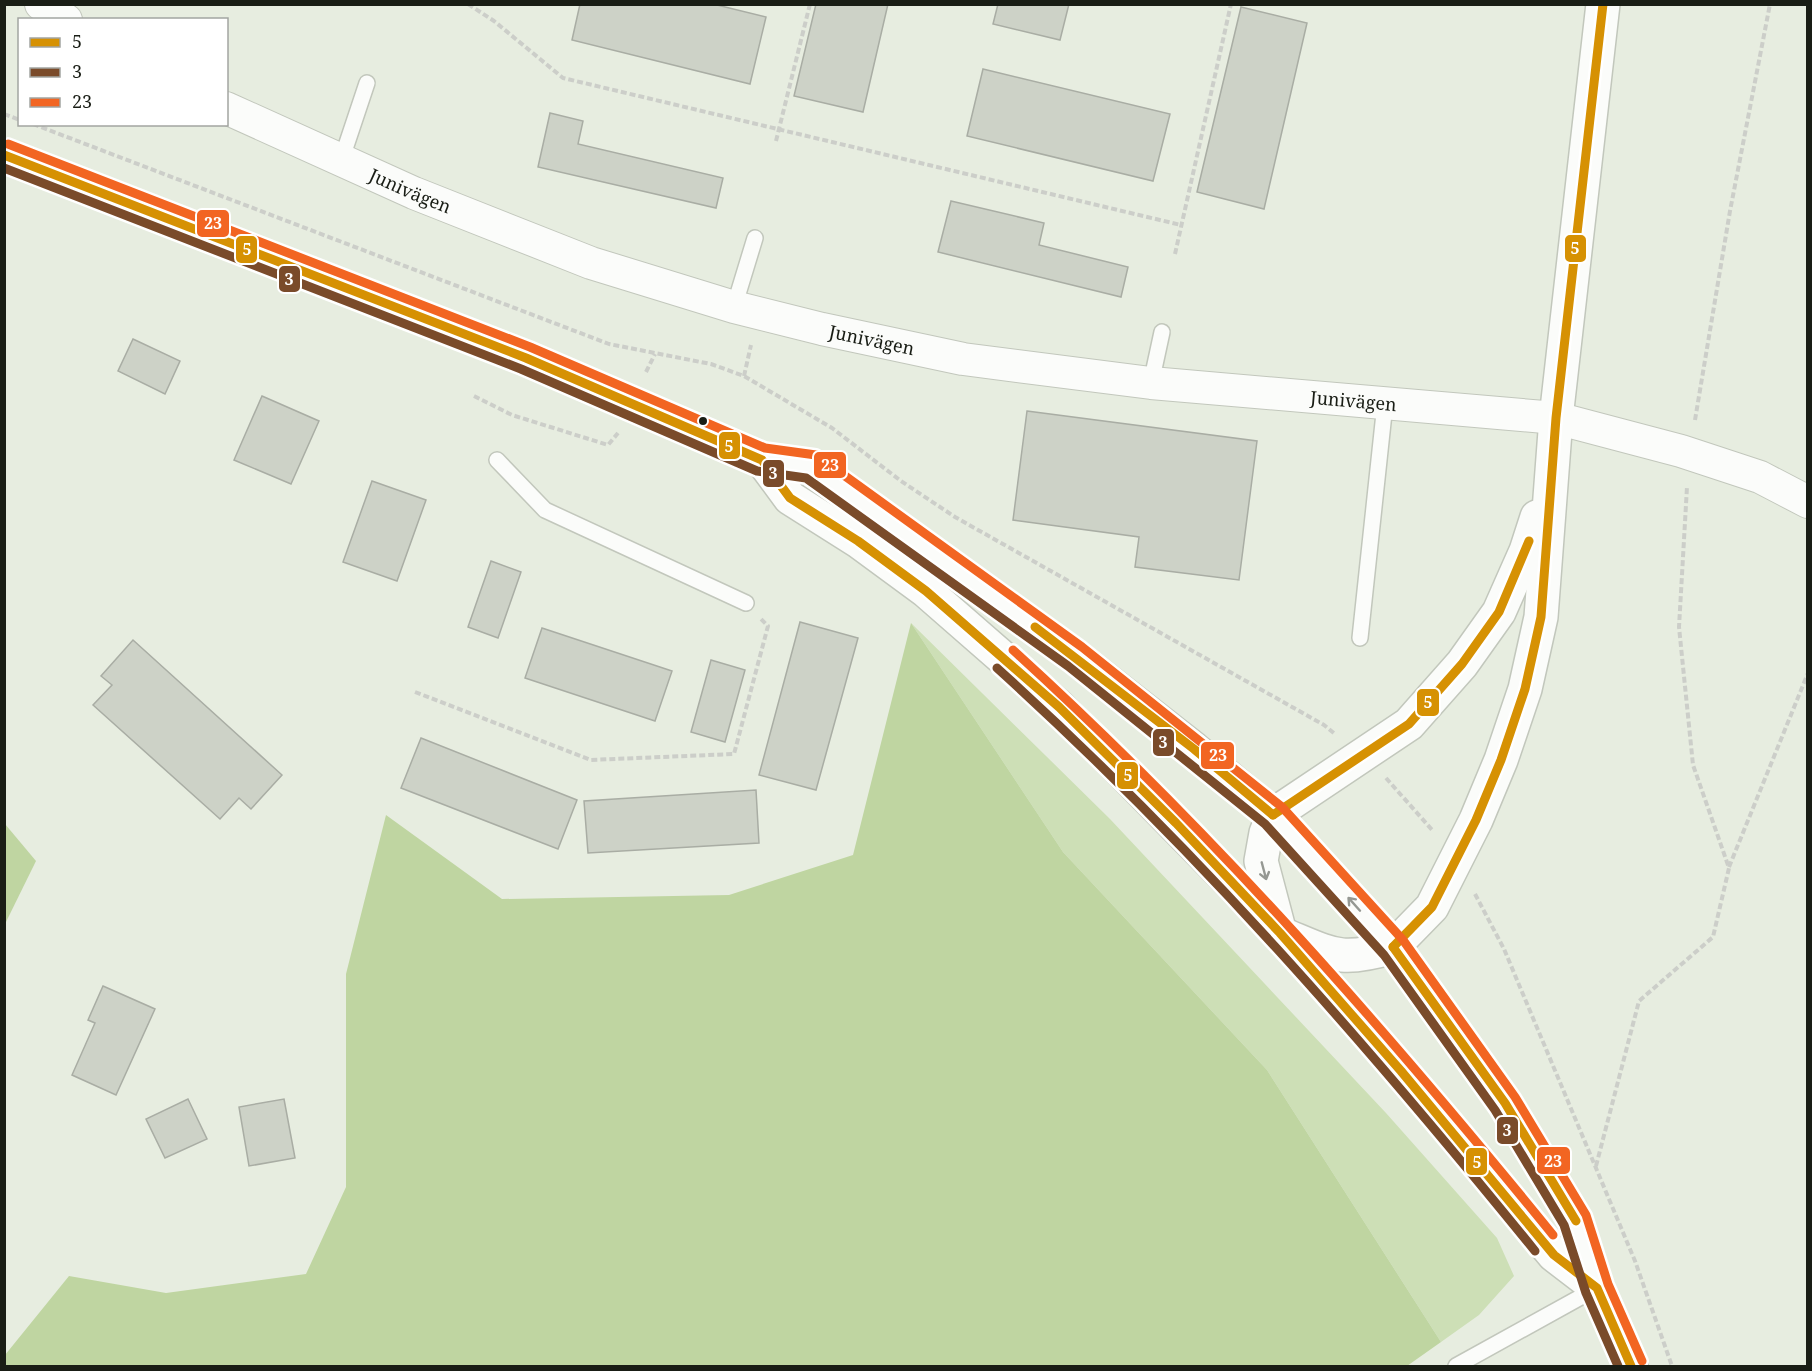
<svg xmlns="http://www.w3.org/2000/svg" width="1812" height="1371" font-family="'Noto Serif',serif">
<rect width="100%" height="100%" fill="#e7ede0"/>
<polygon fill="#cddfb6" points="911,623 1110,819 1386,1113 1497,1238 1514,1276 1479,1315 1441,1342 1267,1070 1063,852"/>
<g fill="#bfd5a1">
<polygon points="911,623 1063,852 1267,1070 1441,1342 1407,1366 5,1366 5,1355 69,1276 166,1293 306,1274 346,1187 346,974 386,815 502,899 729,895 853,855"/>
<polygon points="5,824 36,861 5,924"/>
</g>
<g fill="#cdd2c7" stroke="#a9ada4" stroke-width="1.5">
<polygon points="580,4 713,4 766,17 750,84 572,40"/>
<polygon points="816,4 888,4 863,112 794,96"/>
<polygon points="998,4 1069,4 1060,40 993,24"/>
<polygon points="1241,7 1307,23 1264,209 1197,192"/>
<polygon points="983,69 1170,114 1153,181 967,136"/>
<polygon points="550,113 583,121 578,144 723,178 716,208 538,167"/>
<polygon points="951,201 1044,223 1039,245 1128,267 1121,297 938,252"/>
<polygon points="133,339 180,361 165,394 118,371"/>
<polygon points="262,396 319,421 291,484 234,460"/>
<polygon points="1027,411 1257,441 1239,580 1135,567 1139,537 1013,520"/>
<polygon points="372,481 426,500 397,581 343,562"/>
<polygon points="491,561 521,572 498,638 468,627"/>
<polygon points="800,622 858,638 816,790 759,775"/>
<polygon points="542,628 672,671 655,721 525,678"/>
<polygon points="133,640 282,775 251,809 239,798 220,819 93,705 112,685 101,676"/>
<polygon points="711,660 745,670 725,742 691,732"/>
<polygon points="421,738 577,800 558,849 401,788"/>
<polygon points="756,790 759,843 588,853 584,801"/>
<polygon points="103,986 155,1009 116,1095 72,1075 95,1023 88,1020"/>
<polygon points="188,1099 207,1139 165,1158 146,1119"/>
<polygon points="284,1099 295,1158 249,1166 239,1107"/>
</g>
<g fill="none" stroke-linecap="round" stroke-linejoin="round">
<defs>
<g id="lane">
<polyline points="341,161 367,83"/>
<polyline points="734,307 755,238"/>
<polyline points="1151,383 1162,332"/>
<polyline points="497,460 545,510 746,603"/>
<polyline points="1360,638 1385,404"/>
<polyline points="1456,1366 1597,1288"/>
</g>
<g id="street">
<polyline points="41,4 66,20"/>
<path id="s1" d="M226 108 414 193 591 263 734 307 822 329 963 359 1151 383 1556 418 1681 451 1760 477 1808 502"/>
</g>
<g id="secondary">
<polyline points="4,155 526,358 762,460 811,466 1075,656 1194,749 1273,815 1393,947 1505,1103 1575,1220 1597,1288 1631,1366"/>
<polyline points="762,460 790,498 858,541 926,591 1059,707 1280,933 1401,1071 1554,1255 1597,1288"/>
<polyline points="1273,815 1409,724 1462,664 1499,612 1526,551 1537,517"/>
<polyline points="1273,815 1266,833 1261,861 1279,929"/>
<path d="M1287 936C1335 956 1342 962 1393 947"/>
<polyline points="1393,947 1432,907 1476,820 1501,760 1525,689 1541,617 1556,418 1603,4"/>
</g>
</defs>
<use href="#lane" stroke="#c2c7bc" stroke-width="18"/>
<use href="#street" stroke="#c2c7bc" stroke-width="34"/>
<use href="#secondary" stroke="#c2c7bc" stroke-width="36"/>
<g stroke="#cccec9" stroke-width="4" stroke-dasharray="6 3" stroke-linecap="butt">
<polyline points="468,4 494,21 563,78 1181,225"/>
<polyline points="4,114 20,120"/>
<polyline points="33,124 609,344 711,364 744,376 832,428 901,481 955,517 1324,725 1335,734"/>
<polyline points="776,141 810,4"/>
<polyline points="1175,254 1231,4"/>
<polyline points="646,372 655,354"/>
<polyline points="744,376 751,345"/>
<polyline points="474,396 512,415 608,445 618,433"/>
<polyline points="1695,420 1730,211 1770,4"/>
<polyline points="415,692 591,760 734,754 768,626 761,619"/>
<polyline points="1386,778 1433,831"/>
<polyline points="1729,867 1808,673"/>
<polyline points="1475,894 1504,949 1635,1261 1672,1366"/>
<polyline points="1596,1166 1639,1001 1713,937 1729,868 1693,765 1679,627 1687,487"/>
</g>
<use href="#lane" stroke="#fbfcfa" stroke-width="15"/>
<use href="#street" stroke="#fbfcfa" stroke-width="32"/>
<use href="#secondary" stroke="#fbfcfa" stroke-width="33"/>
<defs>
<g id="bus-1">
<polyline points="4,155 526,358 762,460 790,498 858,541 926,591 1059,707 1176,823 1280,933 1401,1071 1554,1255 1597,1288 1631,1366"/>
<polyline points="1035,627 1194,749 1273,815"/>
<polyline points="1273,815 1409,724 1462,664 1499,612 1529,541"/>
<polyline points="1393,947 1432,907 1476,820 1501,760 1525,689 1541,617 1556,418 1603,4"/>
<polyline points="1393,947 1505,1103 1576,1221"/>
</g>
<g id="bus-2">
<polyline points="4,168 521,369 757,471 806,478 1068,666 1265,824 1384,955 1495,1110 1564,1225 1586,1293 1618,1366"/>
<path d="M997 668C1196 848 1366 1043 1535 1251"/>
</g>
<g id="bus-3">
<polyline points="8,144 530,347 765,448 816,455 1082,647 1282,807 1403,940 1515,1097 1586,1215 1608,1284 1642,1361"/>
<path d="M1013 650C1213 832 1383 1026 1553 1235"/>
</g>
</defs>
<use href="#bus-1" stroke="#fff" stroke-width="14"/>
<use href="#bus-2" stroke="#fff" stroke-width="14"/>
<use href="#bus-3" stroke="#fff" stroke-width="14"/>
<use href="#bus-1" stroke="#d69103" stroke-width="9"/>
<use href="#bus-2" stroke="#7a4b2a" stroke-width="9"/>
<use href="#bus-3" stroke="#f26522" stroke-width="9"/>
</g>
<defs><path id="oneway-shaft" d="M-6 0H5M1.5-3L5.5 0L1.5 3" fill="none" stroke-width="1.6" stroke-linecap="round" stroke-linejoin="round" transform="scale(1.5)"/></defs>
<g stroke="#959893">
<use href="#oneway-shaft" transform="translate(1264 871) rotate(75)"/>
<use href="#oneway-shaft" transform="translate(1354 904) rotate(-132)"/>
</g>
<circle fill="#191d15" stroke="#fff" stroke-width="2" cx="703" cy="421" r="5"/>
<g text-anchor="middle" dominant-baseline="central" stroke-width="4.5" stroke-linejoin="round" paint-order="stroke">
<g font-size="18" fill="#191d15" stroke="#fff">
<text stroke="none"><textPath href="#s1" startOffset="202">Junivägen</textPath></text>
<text stroke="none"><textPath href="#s1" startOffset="688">Junivägen</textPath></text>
<text stroke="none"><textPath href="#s1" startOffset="1174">Junivägen</textPath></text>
</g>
</g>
<g stroke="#fff" stroke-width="2">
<rect x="196" y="209" width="34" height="29" rx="6" fill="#f26522"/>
<rect x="1564" y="234" width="23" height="29" rx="6" fill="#d69103"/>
<rect x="235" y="235" width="23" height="29" rx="6" fill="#d69103"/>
<rect x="278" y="265" width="23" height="28" rx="6" fill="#7a4b2a"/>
<rect x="718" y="431" width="23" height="29" rx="6" fill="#d69103"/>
<rect x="813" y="451" width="34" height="28" rx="6" fill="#f26522"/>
<rect x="762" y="459" width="23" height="29" rx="6" fill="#7a4b2a"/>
<rect x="1416" y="688" width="24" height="29" rx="6" fill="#d69103"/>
<rect x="1152" y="728" width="23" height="29" rx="6" fill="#7a4b2a"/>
<rect x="1200" y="741" width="35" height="29" rx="6" fill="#f26522"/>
<rect x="1116" y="761" width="23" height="29" rx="6" fill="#d69103"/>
<rect x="1496" y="1116" width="23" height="29" rx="6" fill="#7a4b2a"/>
<rect x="1536" y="1146" width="35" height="29" rx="6" fill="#f26522"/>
<rect x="1465" y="1147" width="23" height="29" rx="6" fill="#d69103"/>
</g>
<g font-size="16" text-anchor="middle" font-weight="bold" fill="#fff">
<text x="213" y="229">23</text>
<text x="1575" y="254">5</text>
<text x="247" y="255">5</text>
<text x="289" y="285">3</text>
<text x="729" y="452">5</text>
<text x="830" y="471">23</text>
<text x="773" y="479">3</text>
<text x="1428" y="708">5</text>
<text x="1163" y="748">3</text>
<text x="1218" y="761">23</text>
<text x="1128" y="781">5</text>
<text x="1507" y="1136">3</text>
<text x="1553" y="1167">23</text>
<text x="1477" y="1168">5</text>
</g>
<rect width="1812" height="1371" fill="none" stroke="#191d15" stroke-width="12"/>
<rect x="18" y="18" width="210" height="108" fill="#ffffff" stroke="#a3a5a1" stroke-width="1.5"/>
<rect x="30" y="38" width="30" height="9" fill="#d69103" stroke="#a3a5a1" stroke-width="1.5"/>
<text x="72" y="48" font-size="18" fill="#191d15">5</text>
<rect x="30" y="68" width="30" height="9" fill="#7a4b2a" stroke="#a3a5a1" stroke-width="1.5"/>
<text x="72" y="78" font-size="18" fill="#191d15">3</text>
<rect x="30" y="98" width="30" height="9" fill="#f26522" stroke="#a3a5a1" stroke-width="1.5"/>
<text x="72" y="108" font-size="18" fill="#191d15">23</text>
</svg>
